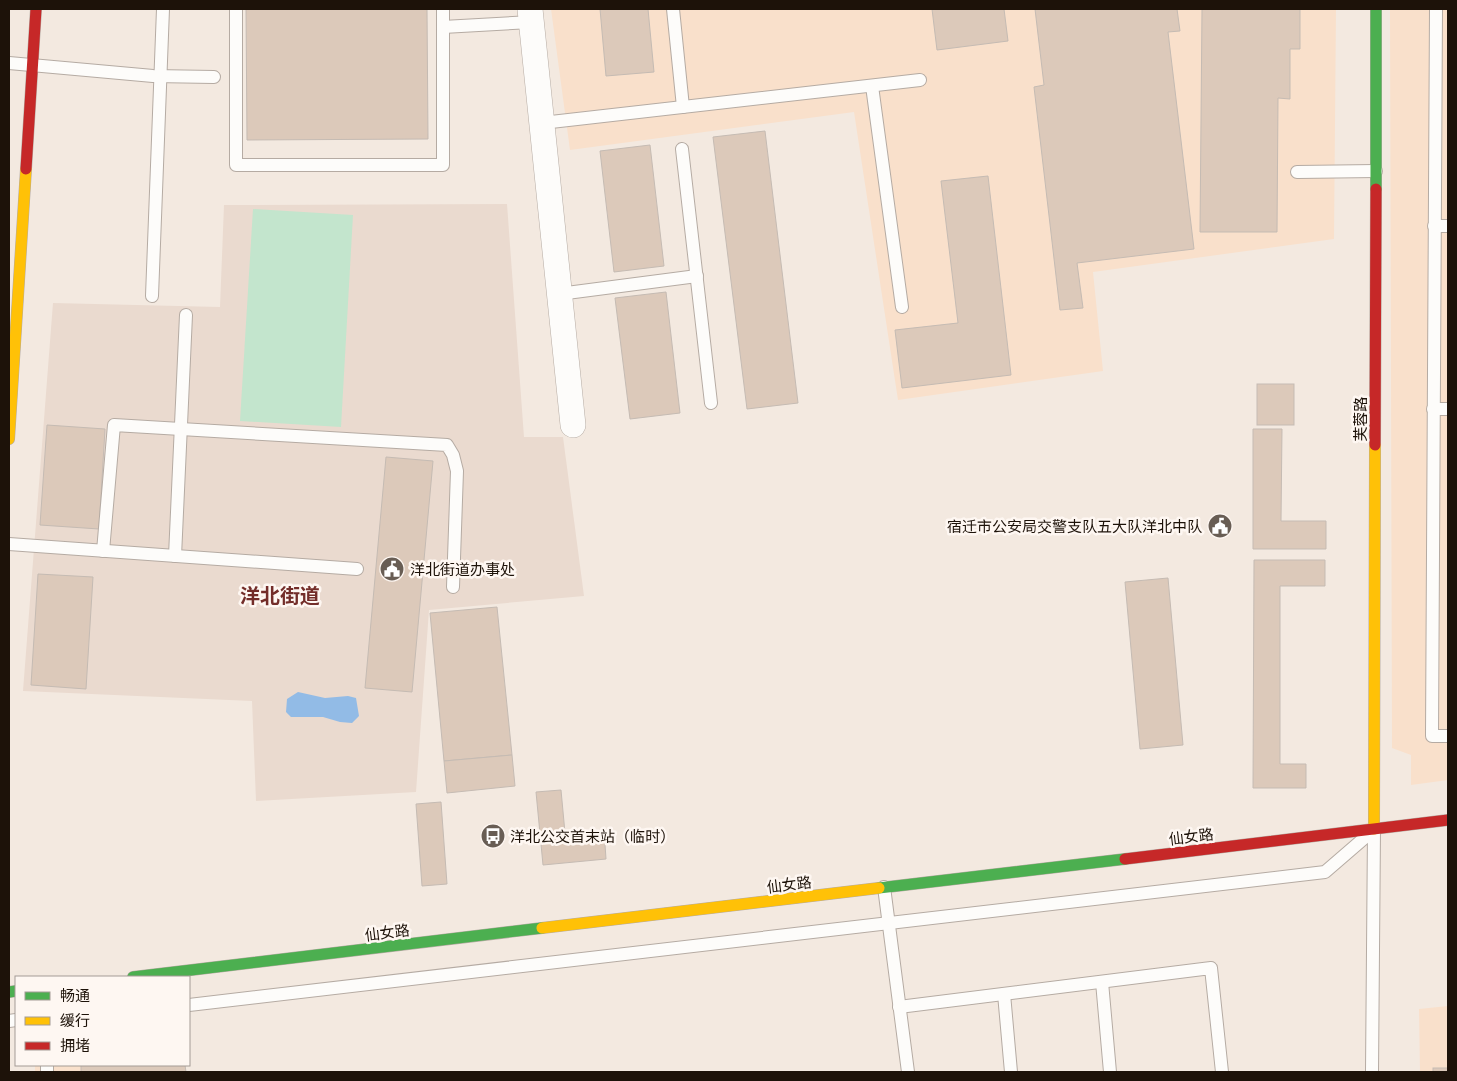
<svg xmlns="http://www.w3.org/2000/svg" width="1457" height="1081" font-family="Commissioner,'Noto Sans SC',sans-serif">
<rect width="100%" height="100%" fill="#f3e9e0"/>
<polygon fill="#eadacf" points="507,204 524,437 563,437 584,596 429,610 416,792 256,801 252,701 23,691 53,303 220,307 224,205"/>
<g fill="#f9e0cb">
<polygon points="551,9 1336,9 1334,239 1093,272 1103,371 898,400 854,112 570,150"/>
<polygon points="1390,9 1448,9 1448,780 1411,785 1411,755 1392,748"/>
<polygon points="1448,1006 1448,1072 1420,1072 1419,1009"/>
<polygon points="35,1065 185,1065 186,1072 35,1072"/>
</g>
<polygon fill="#c3e5cd" points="253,209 353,215 341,427 240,421"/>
<polygon fill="#92bbe6" points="298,692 325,698 348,696 356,698 359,716 352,723 340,722 323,717 291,717 286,712 287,699"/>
<g fill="#dcc9ba" stroke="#c5bbb3">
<polygon points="246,9 427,9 428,139 247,140"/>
<polygon points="600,9 648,9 654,72 606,76"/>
<polygon points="932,9 1004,9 1008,41 937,50"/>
<polygon points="1035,9 1177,9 1180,31 1168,32 1194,249 1077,263 1083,308 1060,310 1034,87 1044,85"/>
<polygon points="1202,9 1300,9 1300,49 1290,49 1290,99 1278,98 1277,232 1200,232"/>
<polygon points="765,131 798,403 747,409 713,137"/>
<polygon points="650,145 664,266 614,272 600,151"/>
<polygon points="988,176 1011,375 902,388 895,330 958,323 941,181"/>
<polygon points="666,292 680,413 630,419 615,298"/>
<rect x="1257" y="384" width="37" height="41"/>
<polygon points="47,425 105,429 99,529 40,525"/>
<polygon points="1253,429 1282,429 1281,521 1326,521 1326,549 1253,549"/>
<polygon points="386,457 433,461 412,692 365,688"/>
<polygon points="1254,560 1325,560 1325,586 1280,586 1280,764 1306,764 1306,788 1253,788"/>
<polygon points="38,574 93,577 86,689 31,685"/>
<polygon points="1168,578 1183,745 1140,749 1125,582"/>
<polygon points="497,607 512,755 444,761 430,613"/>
<polygon points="512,755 515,786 447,793 444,761"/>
<polygon points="561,790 565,833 604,830 606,859 543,865 536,792"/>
<polygon points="441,802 447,884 422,886 416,804"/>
<polygon points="81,1065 185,1065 186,1072 81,1072"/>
<rect x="1433" y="1068" width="15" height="4"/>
</g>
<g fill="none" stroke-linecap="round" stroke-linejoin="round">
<defs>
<g id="lane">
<polyline points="236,9 236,165 443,165 443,9"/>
<polyline points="673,9 683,107"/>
<polyline points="1436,9 1432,736 1448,736"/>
<polyline points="443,27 531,22"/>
<polyline points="9,63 153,76 214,77"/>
<polyline points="872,86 902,307"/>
<polyline points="542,123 920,80"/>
<polyline points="682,149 711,403"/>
<polyline points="1297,172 1376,171"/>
<polyline points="1434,226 1448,226"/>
<polyline points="559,294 697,276"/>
<polyline points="152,296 163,9"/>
<polyline points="1433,409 1448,409"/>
<polyline points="9,544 357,569"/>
<polyline points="103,551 114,425 447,445 453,455 457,471 453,587"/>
<polyline points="175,556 186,315"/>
<polyline points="884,887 908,1072"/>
<polyline points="1102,982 1110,1072"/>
<polyline points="1004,994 1011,1072"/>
<polyline points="189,1005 1325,872 1369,834"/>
<polyline points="899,1007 1211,968 1222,1072"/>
<polyline points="9,1021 16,1020"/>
<polyline points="47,1065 47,1072"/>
<polyline points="1372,1072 1374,829"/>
</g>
<polyline id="street" points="530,9 573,425"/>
<g id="fast">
<polyline points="1376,189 1376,9"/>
<polyline points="879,888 1125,859"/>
<polyline points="133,977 542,928"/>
<polyline points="9,992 16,991"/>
</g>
<g id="slow">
<polyline points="9,439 26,169"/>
<polyline points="1374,829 1375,445"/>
<polyline points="542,928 879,888"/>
</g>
<g id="jam">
<polyline points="26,169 36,9"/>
<polyline points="1375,445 1376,189"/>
<polyline points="1125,859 1448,820"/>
</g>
</defs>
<use href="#lane" stroke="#b5aba3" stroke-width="14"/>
<use href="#street" stroke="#b5aba3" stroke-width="26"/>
<use href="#fast" stroke="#b5aba3" stroke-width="12"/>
<use href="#slow" stroke="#b5aba3" stroke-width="12"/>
<use href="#jam" stroke="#b5aba3" stroke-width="12"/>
<use href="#lane" stroke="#fdfcfa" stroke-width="12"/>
<use href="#street" stroke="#fdfcfa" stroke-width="25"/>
<use href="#fast" stroke="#4caf50" stroke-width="11"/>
<use href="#slow" stroke="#ffc107" stroke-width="11"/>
<use href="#jam" stroke="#c62828" stroke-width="11"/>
</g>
<defs>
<symbol id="civic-disc" viewBox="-11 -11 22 22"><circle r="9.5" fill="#685d54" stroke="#fef7f2"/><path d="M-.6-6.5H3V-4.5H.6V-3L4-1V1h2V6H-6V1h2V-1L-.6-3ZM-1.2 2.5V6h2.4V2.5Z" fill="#fff"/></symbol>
<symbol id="bus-disc" viewBox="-11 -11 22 22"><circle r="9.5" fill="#685d54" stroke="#fef7f2"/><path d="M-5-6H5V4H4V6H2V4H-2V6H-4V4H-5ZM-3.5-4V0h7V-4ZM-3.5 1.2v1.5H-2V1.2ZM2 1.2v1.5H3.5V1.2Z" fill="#fff"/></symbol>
</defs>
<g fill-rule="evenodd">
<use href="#civic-disc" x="1206" y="512" width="28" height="28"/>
<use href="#civic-disc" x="378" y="555" width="28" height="28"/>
<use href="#bus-disc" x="479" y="822" width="28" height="28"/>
</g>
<g text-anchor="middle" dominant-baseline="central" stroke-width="5" stroke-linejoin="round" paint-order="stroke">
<g font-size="15" fill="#1d1209" stroke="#fef7f2">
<text transform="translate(1360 419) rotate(-90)">芙蓉路</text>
<text transform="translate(1191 836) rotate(-7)">仙女路</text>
<text transform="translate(789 884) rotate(-7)">仙女路</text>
<text transform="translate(387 932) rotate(-7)">仙女路</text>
</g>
<g font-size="15" fill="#1d1209" stroke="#fef7f2" text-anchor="start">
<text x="1202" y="526" text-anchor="end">宿迁市公安局交警支队五大队洋北中队</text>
<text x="410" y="569">洋北街道办事处</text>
<text x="510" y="836">洋北公交首末站（临时）</text>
</g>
<g font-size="20" font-weight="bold" fill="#732d29" stroke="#fef7f2">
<text x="280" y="595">洋北街道</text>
</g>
</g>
<rect width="1457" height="1081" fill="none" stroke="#1d1209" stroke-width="20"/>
<rect x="15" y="976" width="175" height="90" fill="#fef7f2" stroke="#a49b95"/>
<rect x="25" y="992" width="25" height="8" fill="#4caf50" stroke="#a49b95"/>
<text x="60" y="1001" font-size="15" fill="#1d1209">畅通</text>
<rect x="25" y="1017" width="25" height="8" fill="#ffc107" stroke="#a49b95"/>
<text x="60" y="1026" font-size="15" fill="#1d1209">缓行</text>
<rect x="25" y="1042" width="25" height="8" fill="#c62828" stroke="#a49b95"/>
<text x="60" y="1051" font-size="15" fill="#1d1209">拥堵</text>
</svg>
